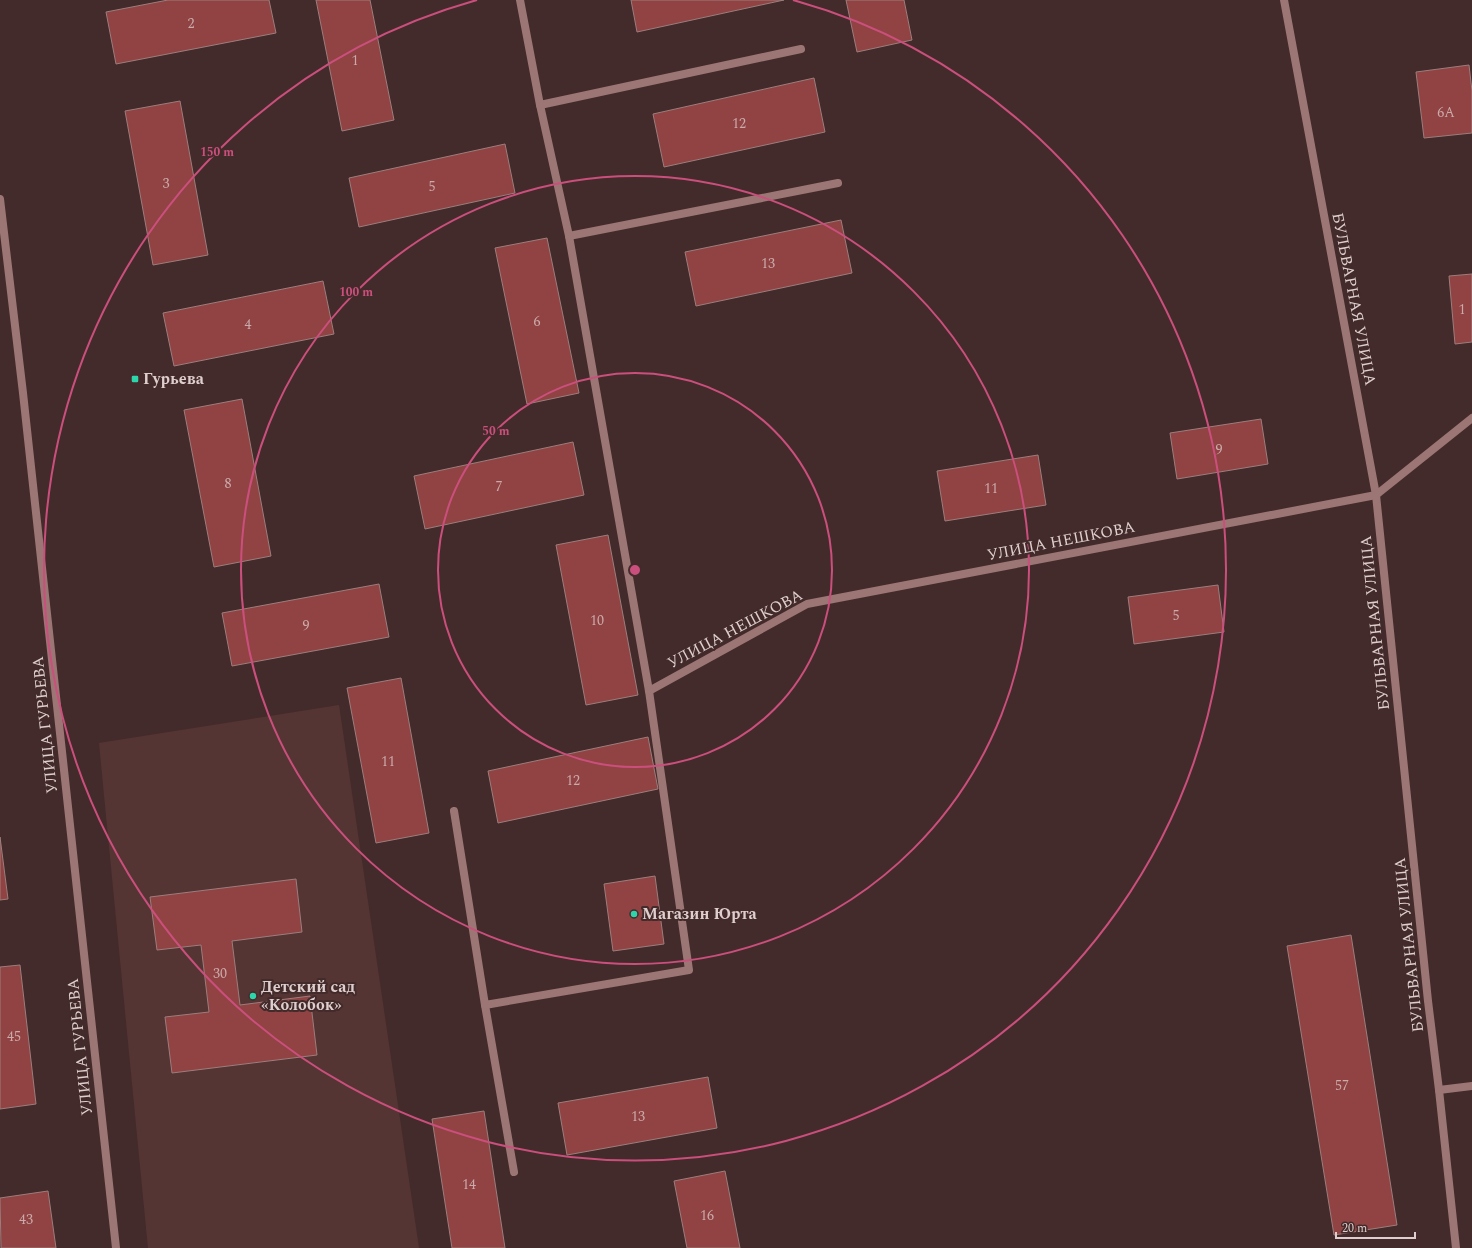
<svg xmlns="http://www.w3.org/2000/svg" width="1472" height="1248" font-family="Spectral,serif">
<rect width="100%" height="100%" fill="#442b2b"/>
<polygon fill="#543534" points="339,705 419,1248 148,1248 99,743"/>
<g fill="#914243" stroke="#9b7e7d">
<polygon points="168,0 269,0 276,33 116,64 106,12"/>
<polygon points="316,0 370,0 394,120 342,131"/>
<polygon points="631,0 784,0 637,32"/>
<polygon points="846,0 904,0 912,40 857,52"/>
<polygon points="1469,65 1472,91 1472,133 1424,138 1416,72"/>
<polygon points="814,78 825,132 664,167 653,114"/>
<polygon points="180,101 208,255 153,265 125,111"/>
<polygon points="505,144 515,193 359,227 349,178"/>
<polygon points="841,220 852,273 696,306 685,252"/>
<polygon points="547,238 579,393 527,404 495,248"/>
<polygon points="1472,274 1472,342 1455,344 1449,276"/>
<polygon points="323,281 334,334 174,366 163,313"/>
<polygon points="242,399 271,556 214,567 184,410"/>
<polygon points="1261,419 1268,464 1177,479 1170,433"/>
<polygon points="573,442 584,495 425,529 414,476"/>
<polygon points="1038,455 1046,505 945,521 937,471"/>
<polygon points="608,535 638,695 586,705 556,545"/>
<polygon points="379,584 389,637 232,666 222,613"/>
<polygon points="1218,585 1224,632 1134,644 1128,597"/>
<polygon points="401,678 429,833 376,843 347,688"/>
<polygon points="648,737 658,789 498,823 488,771"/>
<polygon points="0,837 8,899 0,900"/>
<polygon points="655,876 664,944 613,951 604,884"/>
<polygon points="296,879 302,932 232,941 240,1005 310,996 317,1055 172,1073 165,1017 209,1012 201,945 157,950 150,897"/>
<polygon points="1351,935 1397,1225 1334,1235 1287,946"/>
<polygon points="20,965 36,1104 0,1109 0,967"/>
<polygon points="708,1077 717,1128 567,1155 558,1103"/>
<polygon points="484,1111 505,1248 452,1248 432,1119"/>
<polygon points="725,1171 740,1248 687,1248 674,1181"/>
<polygon points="48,1191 56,1248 1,1248 0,1198"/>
</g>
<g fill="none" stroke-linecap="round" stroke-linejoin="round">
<g stroke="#9c7675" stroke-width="8">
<polyline points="540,105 801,49"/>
<polyline points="569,236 838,183"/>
<polyline points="454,811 485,1005 689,970 649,691 569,236 540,105 520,0"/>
<polyline points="485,1005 514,1172"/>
</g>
<g stroke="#9c7675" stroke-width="8">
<polyline points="1284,0 1376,495 1428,1001 1439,1090 1456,1248"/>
<polyline points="0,199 23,393 116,1248"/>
<polyline points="649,691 807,604 1376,495 1472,418"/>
<polyline points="1439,1090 1472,1086"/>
</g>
</g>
<g fill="none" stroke="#ca4f7d" stroke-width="2">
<circle cx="635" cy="570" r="197"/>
<circle cx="635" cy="570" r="394"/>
<path d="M793 0A591 591 0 1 1 477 0"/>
</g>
<g fill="#2dd5ab" stroke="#442b2b" stroke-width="1.5">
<rect x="131" y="375" width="8" height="8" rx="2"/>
<circle cx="634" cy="914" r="4"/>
<circle cx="253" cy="996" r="4"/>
</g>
<g text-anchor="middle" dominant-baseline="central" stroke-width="4" stroke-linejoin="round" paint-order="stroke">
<g font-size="14" fill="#cbabaa">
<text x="191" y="23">2</text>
<text x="355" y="60">1</text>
<text x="1446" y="112">6А</text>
<text x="739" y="123">12</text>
<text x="166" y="183">3</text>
<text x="432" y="186">5</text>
<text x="768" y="263">13</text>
<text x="1462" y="309">1</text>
<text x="537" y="321">6</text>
<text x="248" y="324">4</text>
<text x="1219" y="449">9</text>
<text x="228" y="483">8</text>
<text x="499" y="486">7</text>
<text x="991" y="488">11</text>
<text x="1176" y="615">5</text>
<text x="597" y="620">10</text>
<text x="306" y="625">9</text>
<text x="388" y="761">11</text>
<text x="573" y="780">12</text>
<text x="220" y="973">30</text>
<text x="14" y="1036">45</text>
<text x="1342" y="1085">57</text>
<text x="638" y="1116">13</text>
<text x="469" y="1184">14</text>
<text x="707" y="1215">16</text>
<text x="26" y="1219">43</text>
</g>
<g font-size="16" fill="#dececd" stroke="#442b2b">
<text transform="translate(1354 299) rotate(79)">БУЛЬВАРНАЯ УЛИЦА</text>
<text transform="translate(1061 541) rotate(-11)">УЛИЦА НЕШКОВА</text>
<text transform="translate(1375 623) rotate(-96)">БУЛЬВАРНАЯ УЛИЦА</text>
<text transform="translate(735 629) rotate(-28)">УЛИЦА НЕШКОВА</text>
<text transform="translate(45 725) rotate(-96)">УЛИЦА ГУРЬЕВА</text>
<text transform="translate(1409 945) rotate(-96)">БУЛЬВАРНАЯ УЛИЦА</text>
<text transform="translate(80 1047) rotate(-96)">УЛИЦА ГУРЬЕВА</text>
</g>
<g font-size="16" font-weight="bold" fill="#dececd" stroke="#442b2b" text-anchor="start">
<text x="143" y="379">Гурьева</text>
<text x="642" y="914">Магазин Юрта</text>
<text x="261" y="987">Детский сад<tspan x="261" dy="18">«Колобок»</tspan></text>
</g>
</g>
<circle cx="635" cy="570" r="6" fill="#ca4f7d" stroke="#442b2b" stroke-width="2"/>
<g font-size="12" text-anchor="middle" font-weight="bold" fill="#ca4f7d" stroke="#442b2b" stroke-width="4" stroke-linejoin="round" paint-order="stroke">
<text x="217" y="156">150 m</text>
<text x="356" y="296">100 m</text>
<text x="496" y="435">50 m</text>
</g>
<path d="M1336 1232v6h79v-6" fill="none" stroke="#dececd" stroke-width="2"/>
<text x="1342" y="1232" font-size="12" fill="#dececd" stroke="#442b2b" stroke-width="3" paint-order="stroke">20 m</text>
</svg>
